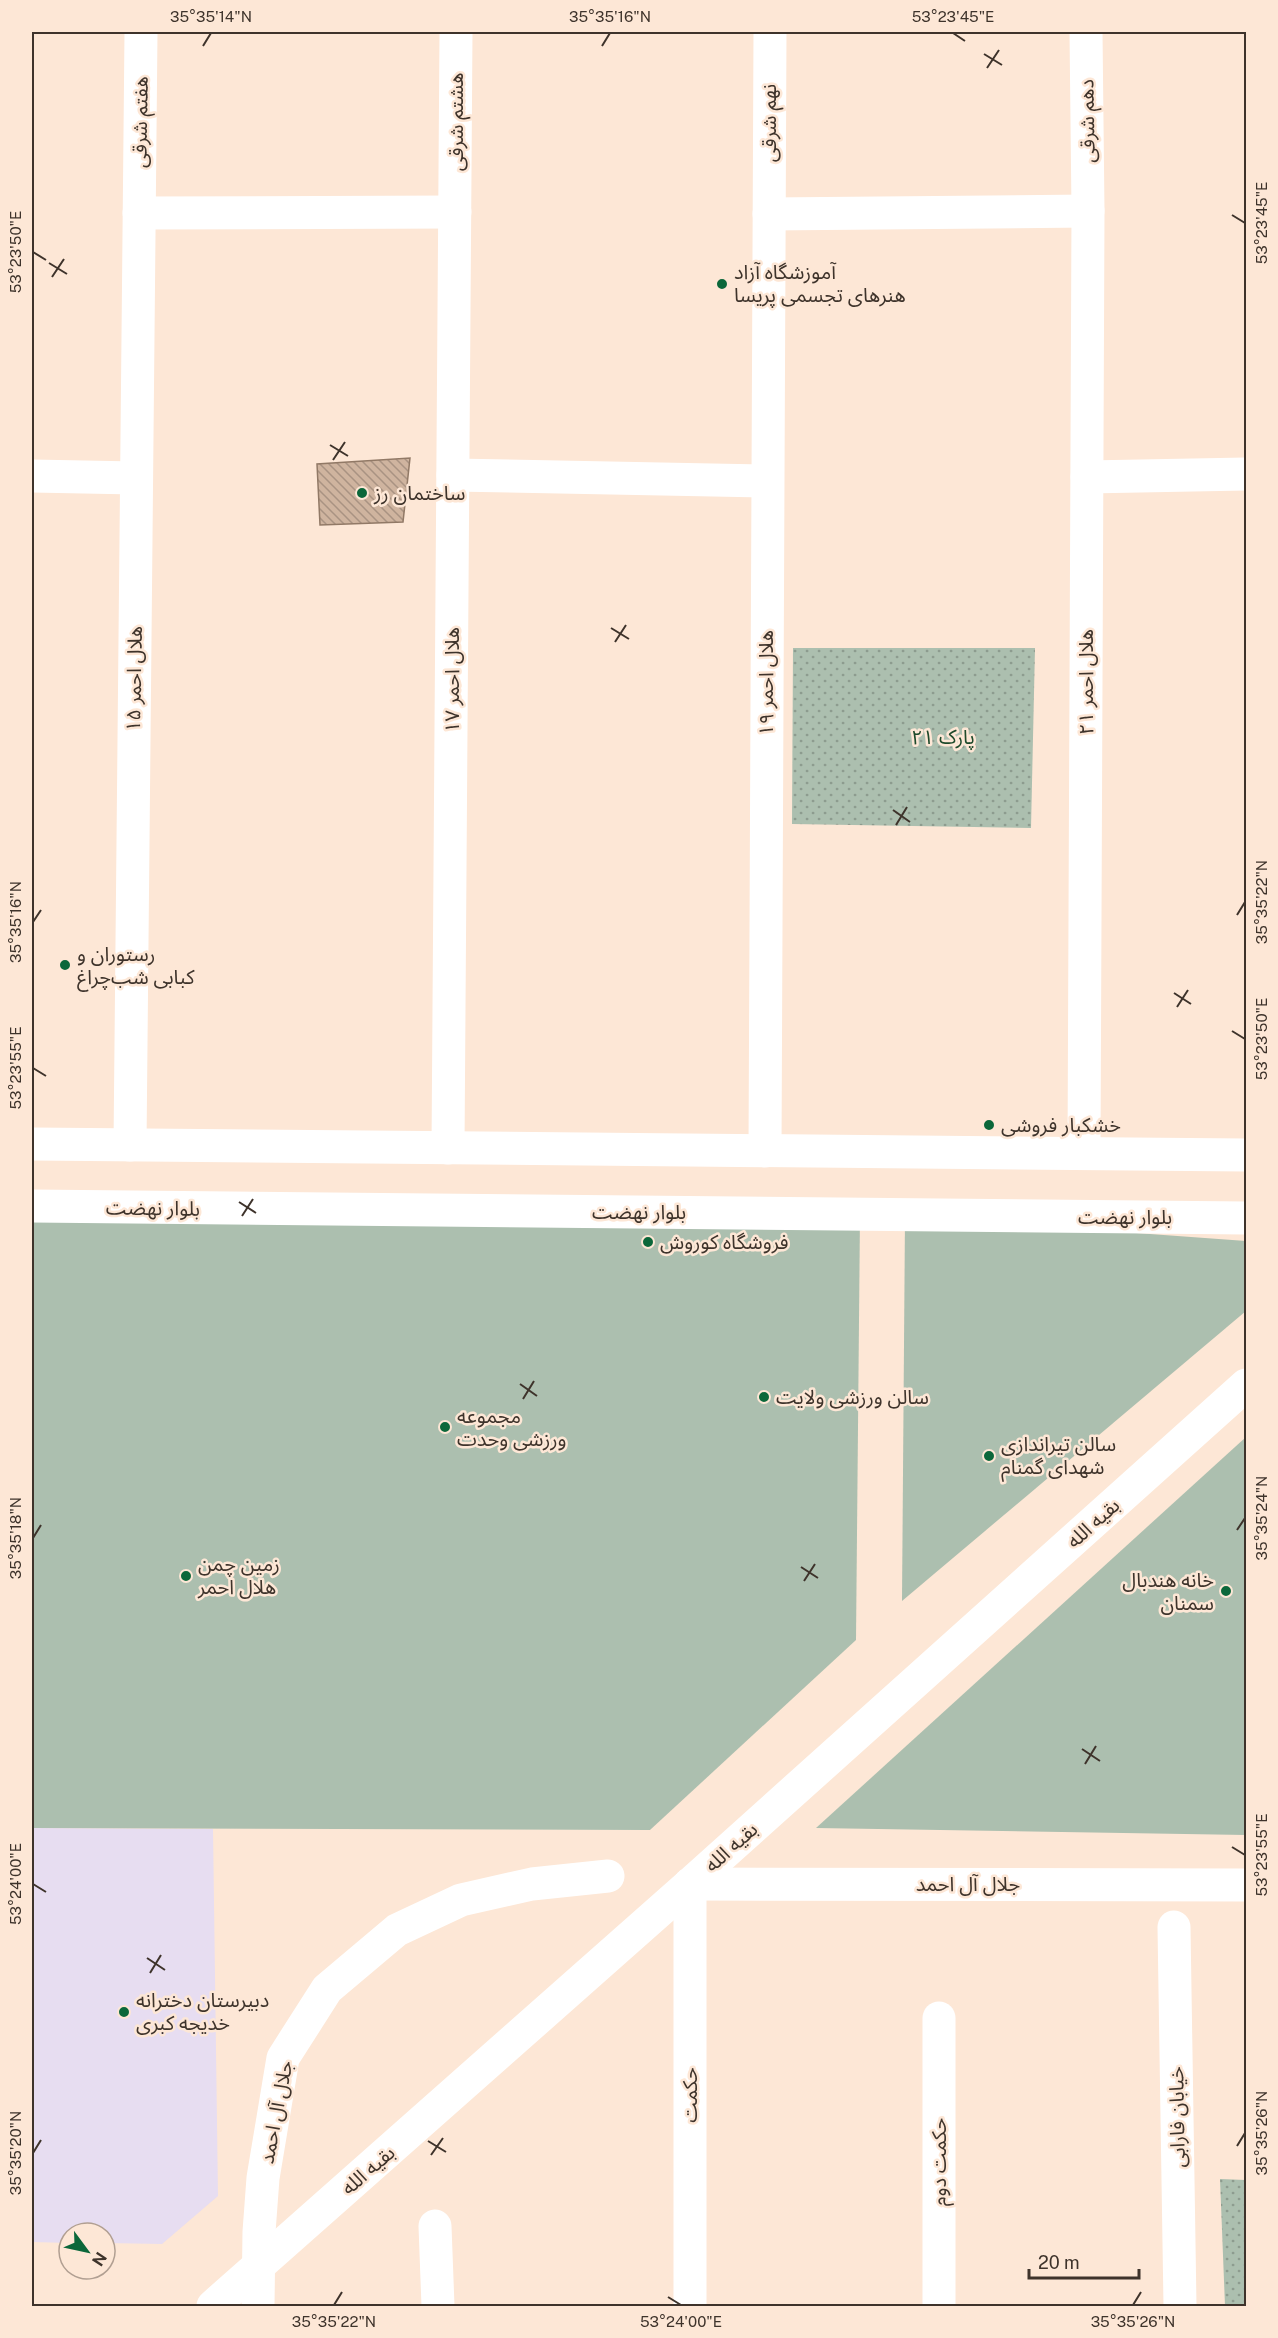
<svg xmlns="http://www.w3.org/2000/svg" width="1278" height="2338" font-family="'Public Sans','Noto Sans Arabic',sans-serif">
<defs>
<pattern id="park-dots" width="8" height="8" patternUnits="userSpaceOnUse" patternTransform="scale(1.5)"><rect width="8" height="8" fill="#acbfaf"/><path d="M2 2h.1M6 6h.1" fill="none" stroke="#8d9c8f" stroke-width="1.8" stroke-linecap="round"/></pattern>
<pattern id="building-back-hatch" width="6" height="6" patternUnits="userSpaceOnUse" patternTransform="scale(1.5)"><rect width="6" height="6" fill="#cfb49f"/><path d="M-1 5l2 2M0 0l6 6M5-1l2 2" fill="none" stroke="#a99382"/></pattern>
</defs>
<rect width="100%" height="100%" fill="#fde7d6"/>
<polygon fill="#e7ddf1" points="32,1828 213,1829 218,2196 162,2244 105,2243 105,2233 69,2233 69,2243 32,2242"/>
<g fill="#acbfaf">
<polygon points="32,1206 860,1214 856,1640 650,1830 32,1828"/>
<polygon points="905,1216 1246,1241 1246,1311 902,1601"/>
<polygon points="1246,1437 1246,1835 816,1828"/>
</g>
<g fill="url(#park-dots)">
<polygon points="793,648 1035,648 1031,828 792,824"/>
<polygon points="1220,2179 1246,2180 1246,2306 1225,2306"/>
</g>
<polygon fill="url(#building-back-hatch)" stroke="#917966" stroke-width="1.5" points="410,458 403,522 320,525 317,464"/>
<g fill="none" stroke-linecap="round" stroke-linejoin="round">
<g stroke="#fff" stroke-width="33">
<polyline points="139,213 455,212"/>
<polyline points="769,214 1088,211"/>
<polyline points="453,475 767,481"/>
<polyline points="32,476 136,478"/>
<polyline points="1087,477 1246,474"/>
<polyline points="130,1145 141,32"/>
<polyline points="448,1148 456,32"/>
<polyline points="765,1151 770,32"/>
<polyline points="1084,1153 1088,211 1086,32"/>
<polyline points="690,1884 1246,1885"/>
<polyline points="1174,1927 1180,2306"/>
<polyline points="435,2226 438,2306"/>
<polyline points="213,2306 690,1884 1246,1385"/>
<polyline points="258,2306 259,2232 263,2178 283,2058 327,1989 397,1930 461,1900 532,1884 608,1876"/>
<polyline points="690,2306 690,1884"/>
<polyline points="939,2306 939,2018"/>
</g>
<g stroke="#fff" stroke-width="33">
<polyline points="32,1144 1246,1155"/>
<polyline points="32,1206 1246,1218"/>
</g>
</g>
<path fill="none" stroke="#3e332b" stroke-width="2" d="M953 33 965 41M203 46 211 33M602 46 610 33M984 54 1002 65M987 68 999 50M1232 215 1245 223M33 252 46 260M49 263 67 274M52 277 64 259M330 445 348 456M333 460 345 442M611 628 629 639M615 642 626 625M893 810 910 822M896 825 907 807M1237 915 1245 902M33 922 41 910M1174 993 1191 1004M1177 1007 1188 990M1232 1031 1245 1039M33 1068 46 1076M239 1202 256 1213M242 1216 253 1199M520 1384 537 1396M523 1399 534 1381M1237 1530 1245 1518M33 1538 41 1525M801 1567 818 1578M804 1581 815 1564M1082 1749 1100 1761M1085 1764 1096 1746M1232 1847 1245 1855M33 1884 46 1892M147 1958 165 1970M150 1973 161 1955M428 2141 446 2152M1237 2146 1245 2133M33 2153 41 2140M431 2155 443 2138M668 2297 681 2305M334 2305 342 2292M1133 2305 1141 2292"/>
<g fill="#0b673a" stroke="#fde7d6" stroke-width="2">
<circle cx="722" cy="284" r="6"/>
<circle cx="362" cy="493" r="6"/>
<circle cx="65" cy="965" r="6"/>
<circle cx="989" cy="1125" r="6"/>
<circle cx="648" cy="1242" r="6"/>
<circle cx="764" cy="1397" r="6"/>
<circle cx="445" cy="1427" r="6"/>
<circle cx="989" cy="1456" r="6"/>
<circle cx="186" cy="1576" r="6"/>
<circle cx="1226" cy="1591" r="6"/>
<circle cx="124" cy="2012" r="6"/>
</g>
<g text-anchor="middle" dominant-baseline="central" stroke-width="5" stroke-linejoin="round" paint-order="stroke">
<g font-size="20" fill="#3e332b" stroke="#fde7d6">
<text transform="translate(1087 121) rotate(-91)">دهم شرقی</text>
<text transform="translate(140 122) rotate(-89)">هفتم شرقی</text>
<text transform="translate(456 122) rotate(-90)">هشتم شرقی</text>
<text transform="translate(769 123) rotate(-90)">نهم شرقی</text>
<text transform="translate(134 679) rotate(-89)">هلال احمر ۱۵</text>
<text transform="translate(452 680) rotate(-90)">هلال احمر ۱۷</text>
<text transform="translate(1086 682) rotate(-90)">هلال احمر ۲۱</text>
<text transform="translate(766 683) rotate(-90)">هلال احمر ۱۹</text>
<text transform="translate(153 1208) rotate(1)">بلوار نهضت</text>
<text x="639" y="1212">بلوار نهضت</text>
<text x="1125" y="1217">بلوار نهضت</text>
<text transform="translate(1093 1523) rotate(-42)">بقیه الله</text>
<text transform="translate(731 1847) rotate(-42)">بقیه الله</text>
<text x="968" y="1884">جلال آل احمد</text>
<text transform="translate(690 2095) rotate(-90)">حکمت</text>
<text transform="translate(276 2112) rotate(-79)">جلال آل احمد</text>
<text transform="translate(1177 2117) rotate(-91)">خیابان فارابی</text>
<text transform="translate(939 2162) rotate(-90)">حکمت دوم</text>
<text transform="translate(368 2170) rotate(-41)">بقیه الله</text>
</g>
<g font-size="20" fill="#3e332b" stroke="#fde7d6" text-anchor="start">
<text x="734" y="272">آموزشگاه آزاد<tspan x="734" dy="23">هنرهای تجسمی پریسا</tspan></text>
<text x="374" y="493">ساختمان رز</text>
<text x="77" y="954">رستوران و<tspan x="77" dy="23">کبابی شب‌چراغ</tspan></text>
<text x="1001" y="1125">خشکبار فروشی</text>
<text x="660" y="1242">فروشگاه کوروش</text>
<text x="776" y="1397">سالن ورزشی ولایت</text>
<text x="457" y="1416">مجموعه<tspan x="457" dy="23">ورزشی وحدت</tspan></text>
<text x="1001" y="1444">سالن تیراندازی<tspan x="1001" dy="23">شهدای گمنام</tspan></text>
<text x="198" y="1564">زمین چمن<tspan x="198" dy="23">هلال احمر</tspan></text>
<text x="1214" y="1580" text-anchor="end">خانه هندبال<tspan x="1214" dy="23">سمنان</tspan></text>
<text x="136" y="2000">دبیرستان دخترانه<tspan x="136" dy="23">خدیجه کبری</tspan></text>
</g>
<g font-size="20" fill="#1e4a2b" stroke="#fde7d6">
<text x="943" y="737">پارک ۲۱</text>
</g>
</g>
<rect width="1278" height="2338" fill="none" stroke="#fde7d6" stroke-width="66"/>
<g transform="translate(87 2251) rotate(123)"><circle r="28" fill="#fde7d6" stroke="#b19f92" stroke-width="1.5"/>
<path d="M0-4.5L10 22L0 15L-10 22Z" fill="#0b673a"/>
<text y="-9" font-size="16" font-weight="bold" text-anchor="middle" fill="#3e332b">N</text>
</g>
<path d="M1029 2269v9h110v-9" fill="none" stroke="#3e332b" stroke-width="3"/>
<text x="1038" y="2269" font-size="18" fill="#3e332b" stroke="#fde7d6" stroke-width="4.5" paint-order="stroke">20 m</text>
<rect x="33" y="33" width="1212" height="2272" fill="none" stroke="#3e332b" stroke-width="2"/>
<g font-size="15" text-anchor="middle" fill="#3e332b">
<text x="211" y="22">35°35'14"N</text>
<text x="610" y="22">35°35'16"N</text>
<text x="953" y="22">53°23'45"E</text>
<text transform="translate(1262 223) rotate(-90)" y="5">53°23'45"E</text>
<text transform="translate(16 252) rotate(-90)" y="5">53°23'50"E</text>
<text transform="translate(1262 902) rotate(-90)" y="5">35°35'22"N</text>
<text transform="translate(16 922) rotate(-90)" y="5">35°35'16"N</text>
<text transform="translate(1262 1039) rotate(-90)" y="5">53°23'50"E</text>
<text transform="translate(16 1068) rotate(-90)" y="5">53°23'55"E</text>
<text transform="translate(1262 1518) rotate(-90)" y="5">35°35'24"N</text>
<text transform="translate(16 1538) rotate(-90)" y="5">35°35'18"N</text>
<text transform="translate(1262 1855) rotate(-90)" y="5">53°23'55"E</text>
<text transform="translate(16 1884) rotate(-90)" y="5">53°24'00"E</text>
<text transform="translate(1262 2133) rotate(-90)" y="5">35°35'26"N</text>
<text transform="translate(16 2153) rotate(-90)" y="5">35°35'20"N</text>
<text x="334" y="2327">35°35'22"N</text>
<text x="681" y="2327">53°24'00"E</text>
<text x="1133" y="2327">35°35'26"N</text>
</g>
</svg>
